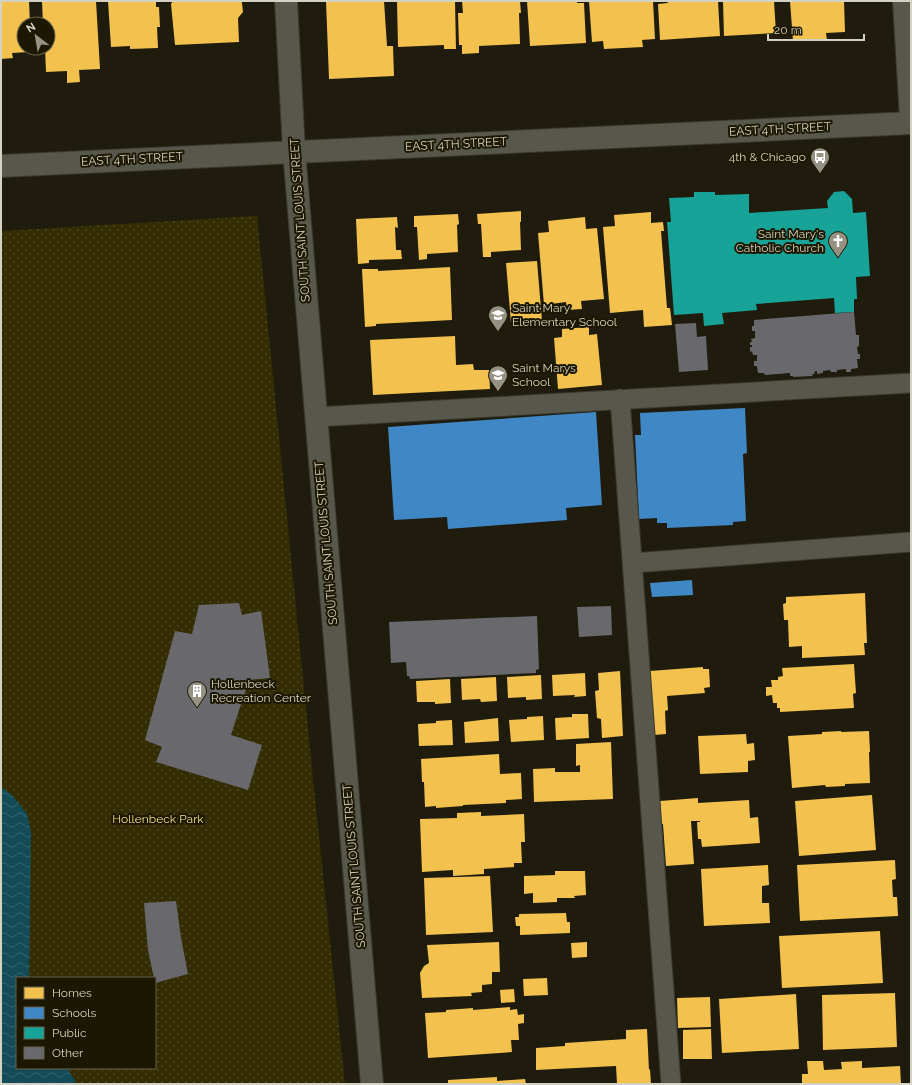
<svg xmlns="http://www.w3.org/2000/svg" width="912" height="1085" font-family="Raleway,sans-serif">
<defs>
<pattern id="park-dots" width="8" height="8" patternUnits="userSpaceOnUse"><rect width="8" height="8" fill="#342d03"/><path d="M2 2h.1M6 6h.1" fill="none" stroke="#504b26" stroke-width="1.8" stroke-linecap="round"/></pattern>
<pattern id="water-waves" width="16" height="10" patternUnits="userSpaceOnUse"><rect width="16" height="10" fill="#134b58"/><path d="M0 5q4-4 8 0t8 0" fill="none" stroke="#34646e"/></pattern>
</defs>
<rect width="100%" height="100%" fill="#1f1c0d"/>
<path fill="url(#park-dots)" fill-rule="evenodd" d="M257 216 313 779 345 1084H1V231ZM17 978H155V1068H17Z"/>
<polygon fill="url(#water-waves)" points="1,787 12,795 27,814 31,832 29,978 17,978 17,1068 67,1068 77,1084 1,1084"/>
<g fill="#f2c14e">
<polygon points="1,1 29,1 30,24 24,24 24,48 29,48 29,52 12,53 13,58 1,59"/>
<polygon points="42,1 96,1 100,69 79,70 80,82 67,83 67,71 46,72 45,48 48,48 48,24 43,24"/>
<polygon points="108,1 156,1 156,7 159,7 160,27 157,27 158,48 130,49 130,46 111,47"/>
<polygon points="173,1 241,1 242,3 243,12 238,18 239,42 175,45 171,4"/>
<polygon points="326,1 384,1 387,46 393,46 394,76 329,79"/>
<polygon points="397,1 455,1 456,49 444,49 444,45 398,47"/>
<polygon points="462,1 520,1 521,13 519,13 520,44 479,46 479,53 462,54 462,45 459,45 458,13 463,13"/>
<polygon points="527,1 577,1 577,3 584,3 586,43 530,46"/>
<polygon points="589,1 653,1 655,39 642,40 643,47 604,49 603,41 592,42"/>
<polygon points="667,1 718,1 720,36 660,40 658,4 668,3"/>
<polygon points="723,1 774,1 776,33 724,36"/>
<polygon points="790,1 844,1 845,32 826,33 827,40 793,41"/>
<polygon points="521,211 521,222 520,222 521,250 491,252 491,257 483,257 481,224 478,224 477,214"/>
<polygon points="651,212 651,223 663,222 664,231 661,231 667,308 670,308 672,325 644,327 643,310 610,313 603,227 615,226 614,215"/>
<polygon points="458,214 459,224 457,225 458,252 427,254 427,259 419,260 417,227 414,227 414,216"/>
<polygon points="397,217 398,228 395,227 396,250 401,250 402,259 369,260 369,263 358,264 356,219"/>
<polygon points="585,217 586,229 597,228 604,299 581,301 582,309 567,310 566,302 544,305 538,233 549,232 548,221"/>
<polygon points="537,261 542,321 511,323 506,263"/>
<polygon points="450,267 452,320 376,324 376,326 365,327 362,269 378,269 378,271"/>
<polygon points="589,327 589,335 597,334 602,385 558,389 554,338 562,337 562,329"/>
<polygon points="455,336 456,365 473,364 474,370 489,370 490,389 373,395 370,340"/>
<polygon points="865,593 867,643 864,643 865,655 802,658 802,646 789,647 788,620 784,620 783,604 786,603 786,597"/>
<polygon points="854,664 856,693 853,694 854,708 780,712 780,708 777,708 777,703 773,703 772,695 766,696 766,687 772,687 771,680 778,680 778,677 783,676 782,668"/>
<polygon points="703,667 703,669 709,669 710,687 704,688 705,693 667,696 668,710 665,711 666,734 654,735 650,671"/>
<polygon points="620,671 623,736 602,738 601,719 597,718 595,691 599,690 598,673"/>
<polygon points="585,673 586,696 574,697 575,695 553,696 552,675"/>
<polygon points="541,675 542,699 526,700 526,697 508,698 507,677"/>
<polygon points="496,677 497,701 481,702 480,699 462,700 461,679"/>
<polygon points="450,679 451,703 435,704 435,702 417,702 416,681"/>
<polygon points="572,714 588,714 589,738 556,740 555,718 572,717"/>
<polygon points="543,716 544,740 511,742 509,720 527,719 527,717"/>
<polygon points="498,718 499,741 465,743 464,722"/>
<polygon points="452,720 453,745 419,746 418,724 436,723 436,721"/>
<polygon points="841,731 841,732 869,731 870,752 869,752 870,783 845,784 845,786 826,787 825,785 792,788 788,736 822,734 822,732"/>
<polygon points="746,734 747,744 754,743 755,760 748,761 748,772 700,774 698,736"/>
<polygon points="611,742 613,799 534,802 533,769 555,768 555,772 580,772 580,765 576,766 576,744"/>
<polygon points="499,754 500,774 521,773 522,799 506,800 506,803 463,805 463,806 436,808 436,806 425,807 424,782 422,782 421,759"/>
<polygon points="872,795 876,850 799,856 795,801"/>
<polygon points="698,798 698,803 749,800 750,818 758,817 760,843 702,847 701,839 698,839 697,822 700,822 700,821 691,821 694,864 666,866 663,824 661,824 660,801"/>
<polygon points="481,812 481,816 524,814 525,842 521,842 522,863 514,863 514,867 484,869 484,874 453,876 453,870 422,872 420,819 457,818 457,813"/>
<polygon points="895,860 896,879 892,880 893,897 897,897 898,916 800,921 797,865"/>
<polygon points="768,865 769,885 762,886 762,903 769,903 770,923 704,926 701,869"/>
<polygon points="555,871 585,871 586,895 574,896 575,898 557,898 557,902 533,903 533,893 524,894 524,876 555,875"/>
<polygon points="490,876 493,932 426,935 424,878"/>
<polygon points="566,913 567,922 570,922 570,933 520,935 520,926 516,926 515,917 519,917 519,914"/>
<polygon points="880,931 883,983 782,988 779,936"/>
<polygon points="499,942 500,972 492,972 492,984 482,985 482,992 471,993 472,996 422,998 420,973 424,966 429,963 427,945"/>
<polygon points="587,942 587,957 572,958 571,943"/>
<polygon points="547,978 548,995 524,996 523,979"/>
<polygon points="514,989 515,1002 501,1003 500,990"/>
<polygon points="895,993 897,1047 823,1050 822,995"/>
<polygon points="796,994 799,1049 722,1053 719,999"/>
<polygon points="710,997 711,1027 678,1028 677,998"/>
<polygon points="510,1007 510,1010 517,1009 518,1015 524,1014 524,1023 518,1024 519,1040 511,1040 512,1052 428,1058 425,1013 446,1012 446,1010 473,1008 473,1010"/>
<polygon points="647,1029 649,1070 650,1069 651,1084 617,1084 616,1066 536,1070 536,1048 565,1046 565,1043 626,1039 626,1030"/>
<polygon points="711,1029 712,1059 683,1059 683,1030"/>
<polygon points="807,1061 823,1061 824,1070 842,1069 841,1062 862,1061 862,1068 900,1066 901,1084 802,1084 802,1074 808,1074"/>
<polygon points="497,1077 497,1081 525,1079 526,1084 448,1084 448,1080"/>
</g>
<g fill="#3f88c5">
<polygon points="745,408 747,453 743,454 746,521 733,522 733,525 667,528 667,523 657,523 657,518 639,519 635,435 641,435 640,413"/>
<polygon points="596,412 602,505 566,508 567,520 448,529 447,517 394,520 388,427"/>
<polygon points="692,580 693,595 652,597 650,583"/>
</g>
<polygon fill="#17a398" points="844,191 852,199 853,213 866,212 870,276 856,277 857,299 854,299 854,312 835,313 834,298 756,304 757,310 722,313 724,324 704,326 703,313 674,315 667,222 671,222 669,198 694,197 694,192 715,192 715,195 749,194 749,213 828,208 827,201 834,192"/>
<g fill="#69696d">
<polygon points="854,312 856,335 859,335 859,346 857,347 858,354 860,354 860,359 857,359 858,368 851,369 851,372 846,372 846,369 837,370 837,372 831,372 830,370 823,371 823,373 817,374 817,371 814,372 815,374 812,374 813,376 793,377 793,376 790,376 790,373 765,375 764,373 758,373 757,366 754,366 754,361 757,361 757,355 753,355 752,351 750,352 750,347 752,347 752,345 750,345 750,342 752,342 751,339 755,338 755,331 752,331 752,326 754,326 754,320"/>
<polygon points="696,323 697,337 706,336 708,370 679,372 675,324"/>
<polygon points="239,603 242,615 261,611 270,678 249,680 231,735 262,745 248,790 156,762 162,747 145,740 175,631 192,634 199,605"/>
<polygon points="611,606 612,635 579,637 577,607"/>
<polygon points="537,616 539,669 536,670 536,673 410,679 409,676 407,676 406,662 391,663 389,622"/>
<polygon points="176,901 181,938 188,974 155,983 148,950 144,903"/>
</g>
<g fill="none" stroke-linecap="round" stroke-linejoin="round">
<defs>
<g id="service">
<polyline points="620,399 671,1084"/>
<polyline points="316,417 911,383"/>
<polyline points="633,563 911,542"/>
</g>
<polyline id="minor" points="286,1 294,151 372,1084"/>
<polyline id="tertiary" points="904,1 911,119"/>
<polyline id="secondary" points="1,166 911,123"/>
</defs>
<use href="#service" stroke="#3a382e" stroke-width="21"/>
<use href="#minor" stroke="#3a382e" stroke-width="24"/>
<use href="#tertiary" stroke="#3a382e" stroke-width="24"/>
<use href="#secondary" stroke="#3a382e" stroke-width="24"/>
<use href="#service" stroke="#58574c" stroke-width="19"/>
<use href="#minor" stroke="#58574c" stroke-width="22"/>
<use href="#tertiary" stroke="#58574c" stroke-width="22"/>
<use href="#secondary" stroke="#58574c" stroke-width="22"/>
</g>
<defs>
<symbol id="bus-pin" viewBox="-11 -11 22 30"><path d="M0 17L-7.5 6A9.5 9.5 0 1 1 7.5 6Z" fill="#959283" stroke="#1c1700"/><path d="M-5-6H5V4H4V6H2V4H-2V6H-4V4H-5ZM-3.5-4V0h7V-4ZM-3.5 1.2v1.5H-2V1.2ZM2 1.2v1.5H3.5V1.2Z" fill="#fff"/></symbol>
<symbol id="church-pin" viewBox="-11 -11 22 30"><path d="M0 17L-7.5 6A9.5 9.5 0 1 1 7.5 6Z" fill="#959283" stroke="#1c1700"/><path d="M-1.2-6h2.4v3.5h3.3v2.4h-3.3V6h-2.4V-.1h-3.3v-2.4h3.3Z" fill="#fff"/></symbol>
<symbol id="school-pin" viewBox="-11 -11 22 30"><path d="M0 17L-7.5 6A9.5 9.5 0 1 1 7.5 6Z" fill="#959283" stroke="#1c1700"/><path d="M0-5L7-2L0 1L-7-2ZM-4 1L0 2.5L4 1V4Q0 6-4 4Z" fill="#fff"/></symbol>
<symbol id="building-pin" viewBox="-11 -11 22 30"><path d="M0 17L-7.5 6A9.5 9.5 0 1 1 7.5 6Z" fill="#959283" stroke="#1c1700"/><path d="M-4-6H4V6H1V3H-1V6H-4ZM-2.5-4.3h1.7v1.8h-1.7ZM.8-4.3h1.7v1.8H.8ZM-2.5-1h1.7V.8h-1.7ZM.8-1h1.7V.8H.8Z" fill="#fff"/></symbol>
</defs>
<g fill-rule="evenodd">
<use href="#bus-pin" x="809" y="146" width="22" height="30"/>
<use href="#church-pin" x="827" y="230" width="22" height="30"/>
<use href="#school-pin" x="487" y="304" width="22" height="30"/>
<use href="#school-pin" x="487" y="364" width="22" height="30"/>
<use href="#building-pin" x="186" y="680" width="22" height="30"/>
</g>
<g text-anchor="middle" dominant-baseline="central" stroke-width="4" stroke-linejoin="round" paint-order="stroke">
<g font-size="12" fill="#d4d2c2" stroke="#1c1700">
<text transform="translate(780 129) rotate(-3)">EAST 4TH STREET</text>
<text transform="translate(456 144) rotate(-3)">EAST 4TH STREET</text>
<text transform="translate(132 159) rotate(-3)">EAST 4TH STREET</text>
<text transform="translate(300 220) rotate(-94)">SOUTH SAINT LOUIS STREET</text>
<text transform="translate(326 543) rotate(-95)">SOUTH SAINT LOUIS STREET</text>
<text transform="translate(354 866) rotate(-95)">SOUTH SAINT LOUIS STREET</text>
</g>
<g font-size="12" fill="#d4d2c2" stroke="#1c1700" text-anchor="start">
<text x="806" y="157" text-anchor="end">4th &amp; Chicago</text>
<text x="824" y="234" text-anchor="end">Saint Mary's<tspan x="824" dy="14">Catholic Church</tspan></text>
<text x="512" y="308">Saint Mary<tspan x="512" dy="14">Elementary School</tspan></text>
<text x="512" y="368">Saint Marys<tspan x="512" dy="14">School</tspan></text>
<text x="211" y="684">Hollenbeck<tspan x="211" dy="14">Recreation Center</tspan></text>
</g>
<g font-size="12" fill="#eede86" stroke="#1c1700">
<text x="158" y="819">Hollenbeck Park</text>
</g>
</g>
<rect width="912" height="1085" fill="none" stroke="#d4d2c2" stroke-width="4"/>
<rect x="16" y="977" width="140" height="92" fill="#1c1700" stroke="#66624e"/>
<rect x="24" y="987" width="20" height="12" fill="#f2c14e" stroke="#66624e"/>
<text x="52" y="997" font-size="12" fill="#d4d2c2">Homes</text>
<rect x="24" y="1007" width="20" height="12" fill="#3f88c5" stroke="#66624e"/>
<text x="52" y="1017" font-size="12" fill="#d4d2c2">Schools</text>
<rect x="24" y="1027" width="20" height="12" fill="#17a398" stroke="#66624e"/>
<text x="52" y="1037" font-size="12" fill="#d4d2c2">Public</text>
<rect x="24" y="1047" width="20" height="12" fill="#69696d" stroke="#66624e"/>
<text x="52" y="1057" font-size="12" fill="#d4d2c2">Other</text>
<g transform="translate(36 36) rotate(329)"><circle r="19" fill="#1c1700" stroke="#66624e"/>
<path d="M0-3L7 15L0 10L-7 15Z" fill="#959283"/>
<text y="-6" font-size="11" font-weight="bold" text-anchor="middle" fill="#d4d2c2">N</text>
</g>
<path d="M768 34v6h96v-6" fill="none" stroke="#d4d2c2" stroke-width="2"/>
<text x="774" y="34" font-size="12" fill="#d4d2c2" stroke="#1c1700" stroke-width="3" paint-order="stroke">20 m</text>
</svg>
